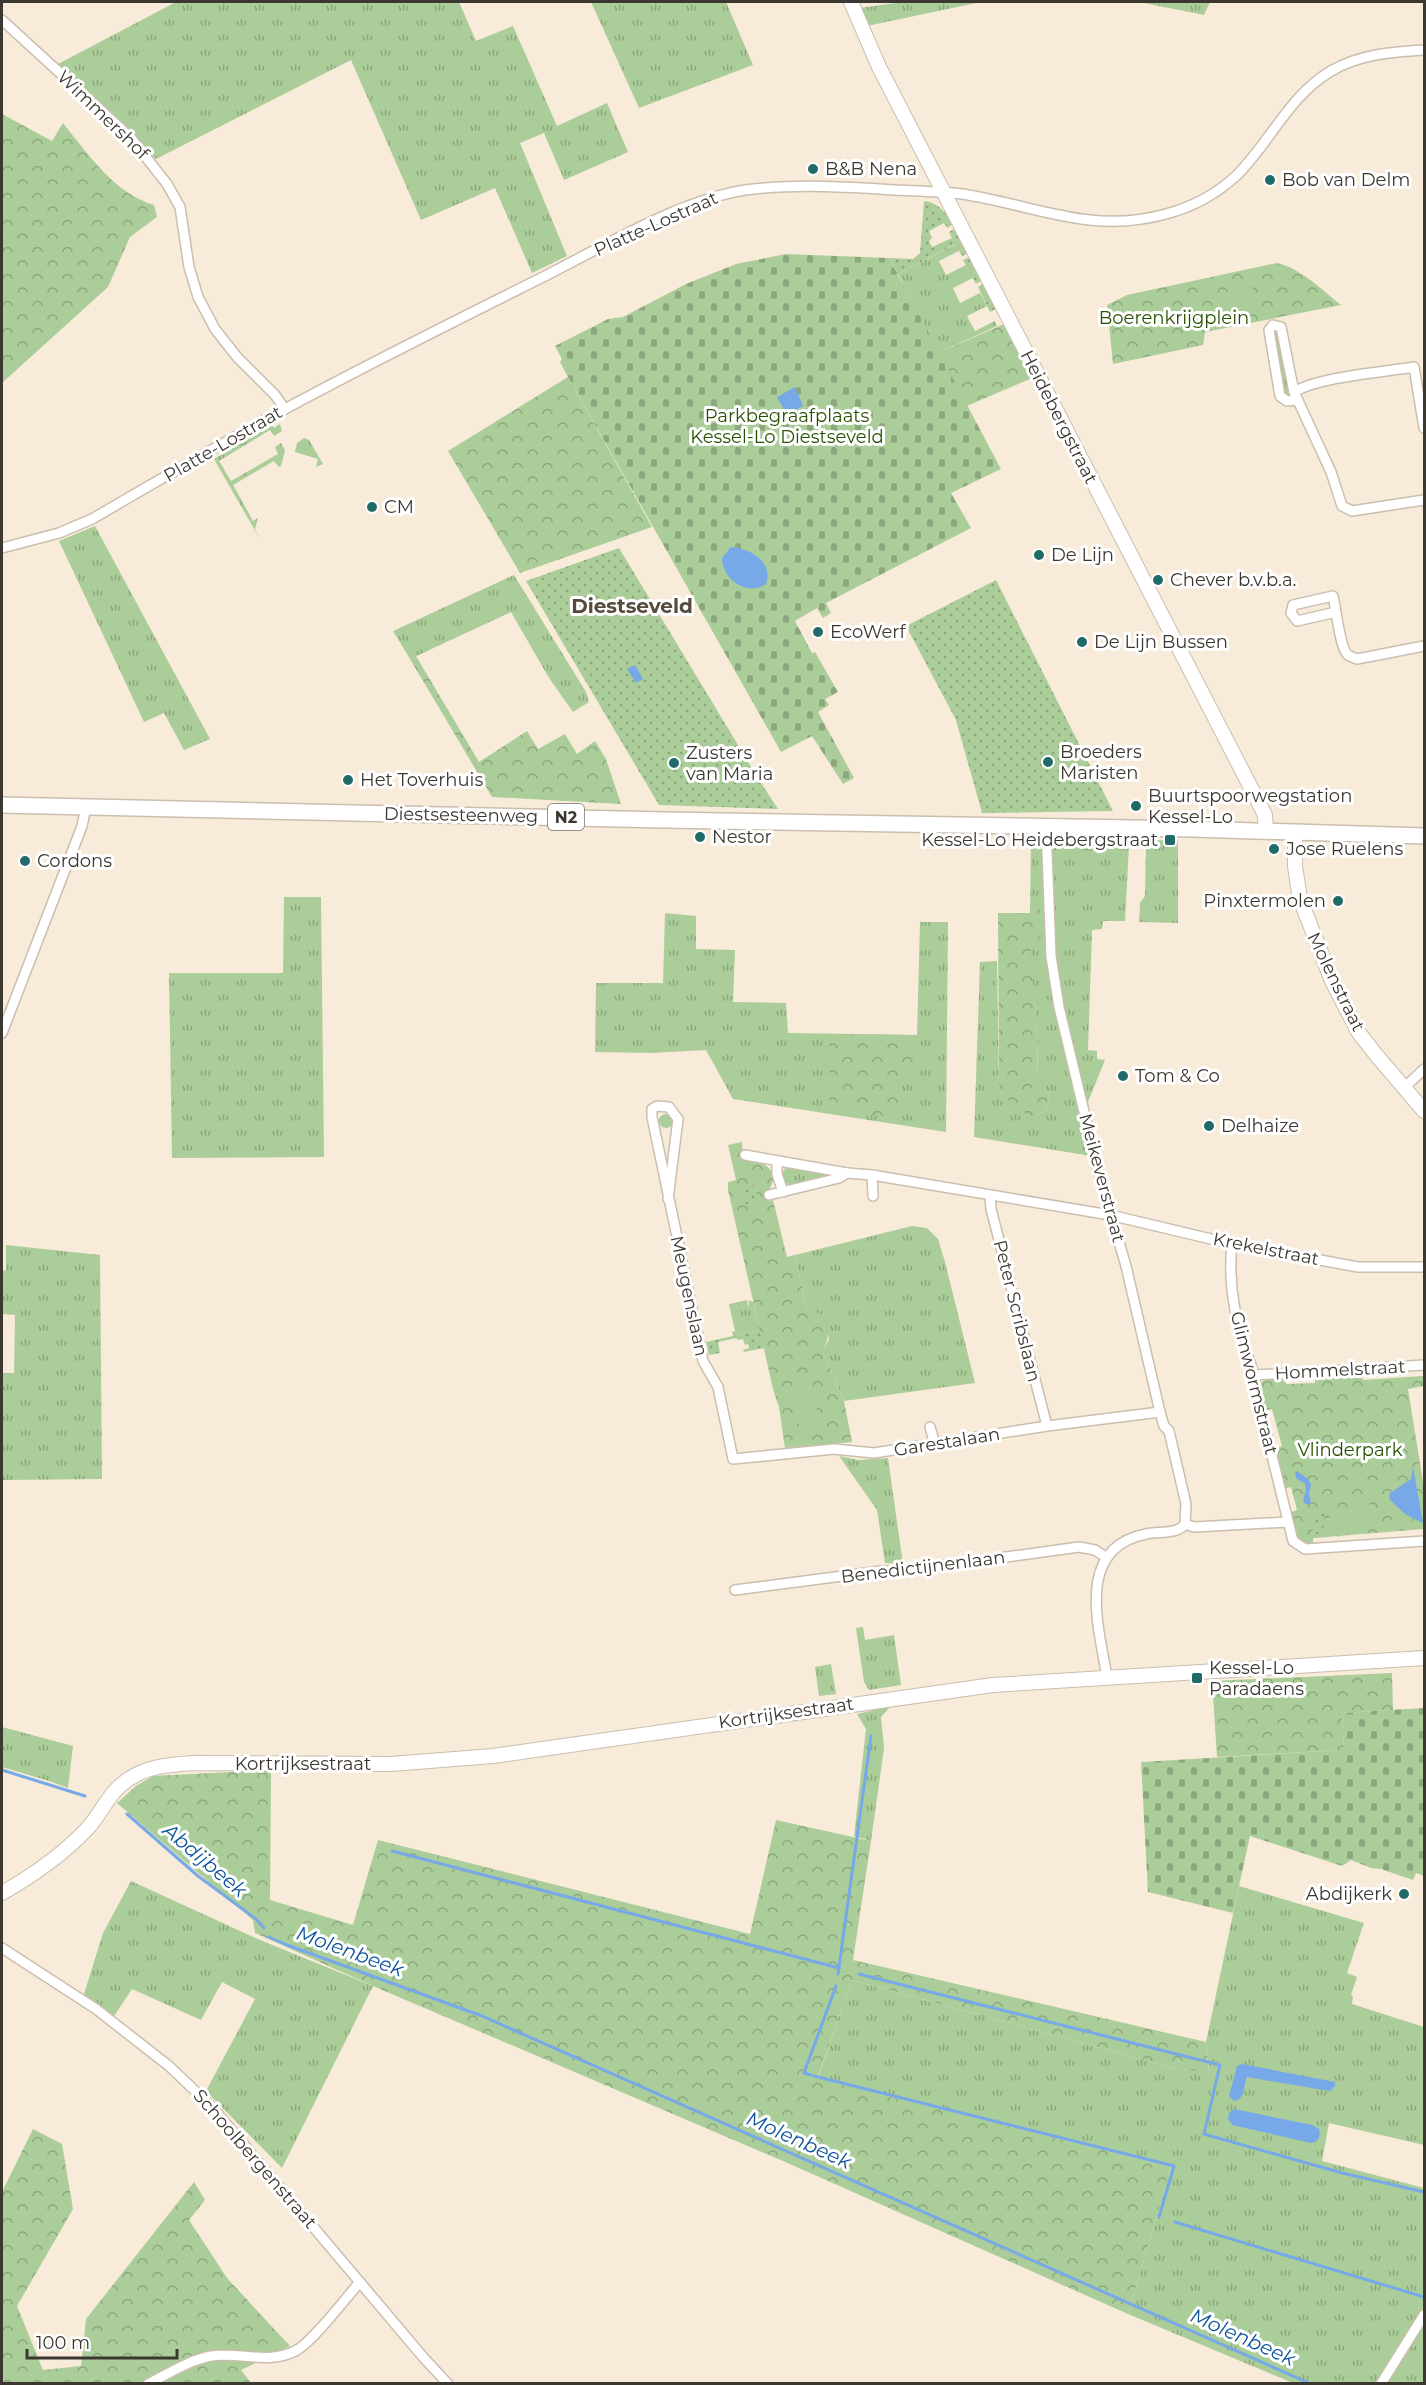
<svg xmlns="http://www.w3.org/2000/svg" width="1426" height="2385" font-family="Montserrat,sans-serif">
<defs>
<pattern id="grass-tufts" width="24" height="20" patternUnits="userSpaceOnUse" patternTransform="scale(1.5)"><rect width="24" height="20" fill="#abcd99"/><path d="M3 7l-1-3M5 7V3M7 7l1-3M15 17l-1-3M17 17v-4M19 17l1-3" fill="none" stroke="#8ca77d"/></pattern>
<pattern id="forest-crowns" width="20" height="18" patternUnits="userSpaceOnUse" patternTransform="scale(1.5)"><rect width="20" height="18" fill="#abcd99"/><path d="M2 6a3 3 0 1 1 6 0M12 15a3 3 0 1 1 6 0" fill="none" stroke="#8ca77d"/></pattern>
<pattern id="cemetery-stones" width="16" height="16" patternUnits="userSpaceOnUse" patternTransform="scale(1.5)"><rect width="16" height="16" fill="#abcd99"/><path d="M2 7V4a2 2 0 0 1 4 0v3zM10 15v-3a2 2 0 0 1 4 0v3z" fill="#8ca77d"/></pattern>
<pattern id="garden-dots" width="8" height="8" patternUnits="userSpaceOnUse" patternTransform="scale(1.5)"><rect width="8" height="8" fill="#abcd99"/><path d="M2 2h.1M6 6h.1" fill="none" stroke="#8ca77d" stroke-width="1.8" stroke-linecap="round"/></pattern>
</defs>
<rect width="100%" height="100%" fill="#f9ebda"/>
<g fill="url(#grass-tufts)">
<polygon points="176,2 459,2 476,41 513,26 557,126 607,103 628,152 564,180 544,133 520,143 567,256 532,273 495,188 421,220 351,60 156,159 58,64"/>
<polygon points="591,2 726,2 753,65 639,108"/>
<polygon points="903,2 981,2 867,26 859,8"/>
<polygon points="1139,2 1210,2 1204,15"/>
<polygon points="956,244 959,251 939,261 946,275 966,265 973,278 953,288 960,303 980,293 987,306 967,316 975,331 995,321 997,326 938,353 898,274"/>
<polygon points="1277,329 1291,395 1290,397 1284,396 1273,330"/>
<polygon points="280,424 282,431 274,436 270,430 219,461 231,481 278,454 275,447 281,443 285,450 281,466 279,467 274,461 233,485 253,521 258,518 255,529 261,541 214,459 272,425 274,428"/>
<polygon points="304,438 309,440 323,464 316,467 318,459 295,452 297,443"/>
<polygon points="95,526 210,739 184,750 164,713 144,722 59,541"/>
<polygon points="514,575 586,692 589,702 573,712 549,678 511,612 410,659 393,631"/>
<polygon points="1031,838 1123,841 1129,846 1125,921 1103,921 1102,929 1092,930 1088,1050 1097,1051 1097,1059 1105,1060 1088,1102 1091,1156 974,1137 980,962 997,961 999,1088 1031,1117 1046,1111 1049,1095 1038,1084 1037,1031 1029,949 1042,935 1030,913"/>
<polygon points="1150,840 1178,841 1178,923 1139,922 1140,903 1145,896 1146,844"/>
<polygon points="284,897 321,897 324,1157 172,1158 169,973 283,973"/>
<polygon points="665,913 696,916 696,949 735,950 733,1002 786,1003 788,1033 917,1035 920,922 948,922 946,1132 733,1099 706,1050 651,1053 595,1052 596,983 663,983"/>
<circle cx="666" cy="1121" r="7"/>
<polygon points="786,1166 833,1173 833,1176 791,1186 785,1182 781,1176"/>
<polygon points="912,1226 927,1228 938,1239 945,1262 975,1383 844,1401 823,1352 829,1339 824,1316 807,1309 795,1255"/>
<polygon points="6,1245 100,1255 102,1479 2,1480 2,1373 14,1373 15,1315 2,1314 2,1270 6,1271"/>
<polygon points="747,1300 749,1308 749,1300 753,1302 760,1330 733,1336 732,1332 735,1331 729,1304"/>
<polygon points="839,1456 858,1460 888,1458 903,1564 885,1563 877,1510"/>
<polygon points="863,1627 865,1640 894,1635 901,1685 869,1690 864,1682 856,1628"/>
<polygon points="831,1664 836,1694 819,1696 815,1667"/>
<polygon points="891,1706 881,1717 884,1748 871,1841 854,1836 866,1729 857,1714"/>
<path d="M2 1727 73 1746 68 1788C46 1779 24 1774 2 1767Z"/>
<polygon points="131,1881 260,1940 373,1986 282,2168 206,2091 255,1999 222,1982 201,2020 132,1989 114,2016 84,1994 103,1933"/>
<polygon points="1239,1886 1364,1923 1347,1973 1357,1977 1351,1995 1353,1996 1352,2004 1424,2027 1424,2145 1329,2123 1322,2161 1424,2188 1424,2307 1376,2383 1293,2383 1128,2314 1171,2167 817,2080 852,1980 1177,2069 1209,2071 1206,2042"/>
<polygon points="1424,2322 1424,2383 1385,2383"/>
</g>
<g fill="url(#forest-crowns)">
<path d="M2 114 52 141 63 123C88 154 114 193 154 205L157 217 130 237 108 287 2 383Z"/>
<path d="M1277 263C1302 269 1322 290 1341 305L1205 332 1203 345 1113 364 1107 305 1127 295Z"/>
<polygon points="1004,324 1032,378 967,406 938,353"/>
<polygon points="568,377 652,527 520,573 448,451"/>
<polygon points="416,656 479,762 527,731 538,749 565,734 577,754 595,741 606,759 621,804 492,797 410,659"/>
<polygon points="1037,908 1043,912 1042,935 1030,949 1037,1031 1038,1083 1049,1095 1046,1111 1031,1117 1010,1102 999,1088 998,913 1030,913"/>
<polygon points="829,1034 917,1035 913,1050 919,1062 912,1073 899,1075 901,1120 829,1108"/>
<path d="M742 1142 743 1160C759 1162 769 1162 774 1178L768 1194 770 1201 773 1200 787 1257 795 1255 807 1309 824 1316C830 1330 829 1338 823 1352L844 1401 852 1442 785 1448 779 1407 773 1389 728 1190V1182L736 1180 728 1145Z"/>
<path d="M1423 1368H1424V1386L1408 1389 1424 1488V1529L1313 1538V1546C1294 1542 1294 1528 1291 1512L1297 1510 1291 1487 1284 1489 1274 1449 1282 1446 1272 1409 1264 1411 1261 1388 1262 1382 1268 1378 1285 1377 1286 1384 1315 1383V1375L1362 1372 1363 1380 1423 1376Z"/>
<polygon points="1392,1673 1393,1710 1342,1713 1344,1750 1217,1757 1212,1681"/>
<polygon points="271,1770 270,1900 353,1925 378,1840 750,1934 776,1820 871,1841 853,1960 1206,2042 1209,2072 1177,2069 852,1980 817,2079 1171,2167 1128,2314 783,2161 373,1986 255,1933 253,1920 117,1803 136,1786 153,1776"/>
<polygon points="33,2129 62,2144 73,2209 17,2306 43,2370 81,2366 86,2319 194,2182 205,2200 189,2220 227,2278 290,2346 241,2370 251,2383 2,2383 2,2192"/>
</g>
<g fill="url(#cemetery-stones)">
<polygon points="786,254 889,258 1001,469 951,493 971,528 826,603 831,613 823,618 817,608 795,621 812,653 815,652 838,692 825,699 829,705 818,712 854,778 843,784 812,736 781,752 568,377 560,362 562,359 555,346 608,319 623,317 686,284 736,264"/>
<polygon points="1424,1708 1424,1876 1416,1873 1413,1880 1381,1869 1371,1868 1351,1860 1342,1866 1250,1836 1233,1913 1148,1892 1141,1762 1344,1750 1342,1713"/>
</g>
<g fill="url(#garden-dots)">
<path d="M924 201C939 203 946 212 952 225L947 228 944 223 929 231 932 238 929 241 932 247 952 238 949 232 954 229 967 254 962 256 955 244 898 274 889 258 913 259 920 253Z"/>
<polygon points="969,257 981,281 976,284 963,260"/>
<polygon points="983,284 996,309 990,312 978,287"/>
<polygon points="619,548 761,783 778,809 659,805 526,581"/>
<polygon points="996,580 1113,811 982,813 956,720 906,626"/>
<polygon points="755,1185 758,1204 743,1206 741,1187"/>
<polygon points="760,1330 764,1348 744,1352 743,1350 749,1348 748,1344 745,1345 743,1339 737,1340 737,1338 718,1342 720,1353 709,1355 706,1342"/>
<polygon points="1325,1512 1323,1529 1330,1537 1312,1538 1313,1520"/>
</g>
<g fill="#abcd99">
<polygon points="1252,287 1257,310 1217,317 1212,295"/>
<polygon points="812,1381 820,1427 800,1431 792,1384"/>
<polygon points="1368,1500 1376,1521 1338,1537 1329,1516"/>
</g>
<g fill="#77a9e9">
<polygon points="795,387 803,406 787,415 777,397"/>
<path d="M731 547C750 548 774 562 766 584 747 597 722 579 722 558Z"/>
<polygon points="635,665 643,679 636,683 627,669"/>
<polygon points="1413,1467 1423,1523 1405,1514 1389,1499 1390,1493 1411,1479"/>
<polygon points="1297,1471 1308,1479 1311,1485 1309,1493 1311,1504 1305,1504 1303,1499 1306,1491 1305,1484 1296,1478 1295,1473"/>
<path d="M1242 2064 1335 2082V2086L1330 2091 1247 2077C1243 2086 1246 2099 1234 2101L1229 2096 1237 2066Z"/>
<path d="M1234 2109 1312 2125 1319 2129C1321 2136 1318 2142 1311 2143L1232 2125 1228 2119 1229 2113Z"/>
</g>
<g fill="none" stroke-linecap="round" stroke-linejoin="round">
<g stroke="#77a9e9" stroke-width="3">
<polyline points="2,1770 85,1796"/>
<polyline points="127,1814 198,1876 256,1919 264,1928"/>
<polyline points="392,1851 839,1968"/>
<polyline points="269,1937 287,1945 482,2016 1311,2384"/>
<polyline points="838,1974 871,1736"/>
<polyline points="859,1974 1220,2065 1204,2134 1342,2173 1424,2192"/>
<polyline points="811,2075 804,2073 836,1986"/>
<polyline points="814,2076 1174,2166 1159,2217"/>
<polyline points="1175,2222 1424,2297"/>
</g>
<defs>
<g id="street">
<polyline points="2,20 130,137 167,184 180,207 189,267 198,297 215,329 237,357 275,395 285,409"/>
<path d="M1294 392C1319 377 1383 372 1414 367L1424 428"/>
<polyline points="1296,400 1287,401 1280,396 1269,330 1273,325 1281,327 1294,392 1331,472 1342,506 1352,511 1424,500"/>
<path d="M2 548 59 533 92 519C156 482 220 444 285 409 370 363 457 320 543 277 603 247 688 195 754 189 802 184 848 187 895 190 917 191 940 191 962 194 1035 205 1090 235 1166 214 1192 207 1218 193 1237 175 1270 142 1290 95 1331 71 1360 54 1392 52 1424 50"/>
<path d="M1336 612 1297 621 1291 613 1293 605 1333 596C1336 608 1340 649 1348 655 1351 657 1354 658 1357 659L1424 646"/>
<polyline points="1046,826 1051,956 1059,1007 1098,1170 1126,1266 1160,1412 1164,1426 1169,1431 1186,1504 1185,1524"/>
<polyline points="2,1033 82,826 86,807"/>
<polyline points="1404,1088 1424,1069"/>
<polyline points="745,1155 847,1173 839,1178 769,1195"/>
<polyline points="777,1161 777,1174 783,1192"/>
<polyline points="847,1173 872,1175 1110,1215 1232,1244 1358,1267 1424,1267"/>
<polyline points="872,1175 873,1196"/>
<polyline points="990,1195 991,1209 1047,1426"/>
<polyline points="668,1199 678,1119 669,1107 657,1106 652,1109 652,1117 703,1361 718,1387 733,1459 834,1449 874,1453 1047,1426 1160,1412"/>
<path d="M1232 1244C1228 1280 1234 1316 1246 1351 1251 1365 1256 1376 1256 1391L1293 1541 1305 1549 1424 1541"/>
<polyline points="1256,1375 1424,1365"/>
<polyline points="930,1427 935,1444"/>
<polyline points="1185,1524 1194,1527 1288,1522"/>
<polyline points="735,1590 881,1571 905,1571 1079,1547 1095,1550 1107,1558"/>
<path d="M1107 1677C1099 1628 1074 1548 1146 1534 1158 1531 1177 1535 1185 1524"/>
<polyline points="2,1948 96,2009 169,2066 212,2107 423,2357 448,2384"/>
<path d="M148 2384C168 2374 189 2360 211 2356 240 2352 271 2365 297 2350 314 2340 345 2299 360 2282"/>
<polyline points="1381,2384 1424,2315"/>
</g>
<g id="secondary">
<polyline points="851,2 879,67 1265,815 1266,831"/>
<polyline points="1295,833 1295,866 1300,899 1332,981 1359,1033 1377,1056 1424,1111"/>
<path d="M2 1893C32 1876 63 1854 87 1829 97 1818 104 1804 114 1792 136 1767 163 1765 194 1763L391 1764 493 1756 993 1685 1424 1658"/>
</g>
<polyline id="primary" points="2,805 665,820 1192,829 1424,836"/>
</defs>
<use href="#street" stroke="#cbbeae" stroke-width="12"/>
<use href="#secondary" stroke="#cbbeae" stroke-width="16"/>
<use href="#primary" stroke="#cbbeae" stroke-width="18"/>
<use href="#street" stroke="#fff" stroke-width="9"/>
<use href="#secondary" stroke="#fff" stroke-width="14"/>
<use href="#primary" stroke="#fff" stroke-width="15"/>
</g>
<g fill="#206b68" stroke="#fff" stroke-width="2">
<circle cx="813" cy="169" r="6"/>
<circle cx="1270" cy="180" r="6"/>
<circle cx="372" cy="507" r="6"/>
<circle cx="1039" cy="555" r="6"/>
<circle cx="1158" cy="580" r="6"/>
<circle cx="818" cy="632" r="6"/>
<circle cx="1082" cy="642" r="6"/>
<circle cx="1048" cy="762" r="6"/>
<circle cx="674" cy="763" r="6"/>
<circle cx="348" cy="780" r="6"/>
<circle cx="1136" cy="806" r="6"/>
<circle cx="700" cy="837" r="6"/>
<rect x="1164" y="834" width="12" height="12" rx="3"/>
<circle cx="1274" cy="849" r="6"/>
<circle cx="25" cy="861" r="6"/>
<circle cx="1338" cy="901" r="6"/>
<circle cx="1123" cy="1076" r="6"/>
<circle cx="1209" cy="1126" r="6"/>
<rect x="1191" y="1672" width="12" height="12" rx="3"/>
<circle cx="1404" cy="1894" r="6"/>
</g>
<g text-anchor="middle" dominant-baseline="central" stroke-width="6" stroke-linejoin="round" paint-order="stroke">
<rect fill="#fff" stroke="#77736f" stroke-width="1.5" x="548" y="804" width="36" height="26" rx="4.5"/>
<g font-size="16" font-weight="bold" fill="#3d3731">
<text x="566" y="817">N2</text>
</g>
<g font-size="18" fill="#3d3731" stroke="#fff">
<text transform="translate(103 115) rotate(44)">Wimmershof</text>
<text transform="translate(656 224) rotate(-24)">Platte-Lostraat</text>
<text transform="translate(1059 417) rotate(63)">Heidebergstraat</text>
<text transform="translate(223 444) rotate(-30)">Platte-Lostraat</text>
<text transform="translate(461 815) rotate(1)">Diestsesteenweg</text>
<text transform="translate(1336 982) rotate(64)">Molenstraat</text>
<text transform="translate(1102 1178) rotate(75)">Meikeverstraat</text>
<text transform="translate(1266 1249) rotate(11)">Krekelstraat</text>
<text transform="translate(689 1296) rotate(78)">Meugenslaan</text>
<text transform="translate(1017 1311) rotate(76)">Peter Scribslaan</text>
<text transform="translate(1340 1370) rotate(-3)">Hommelstraat</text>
<text transform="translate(1254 1383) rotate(76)">Glimwormstraat</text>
<text transform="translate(947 1442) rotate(-9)">Garestalaan</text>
<text transform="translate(923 1567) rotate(-7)">Benedictijnenlaan</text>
<text transform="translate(786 1713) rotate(-8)">Kortrijksestraat</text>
<text x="303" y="1764">Kortrijksestraat</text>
<text transform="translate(255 2159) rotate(49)">Schoolbergenstraat</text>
</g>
<g font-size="18" fill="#3d3731" stroke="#fff" text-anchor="start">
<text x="825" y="169">B&amp;B Nena</text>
<text x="1282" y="180">Bob van Delm</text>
<text x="384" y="507">CM</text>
<text x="1051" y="555">De Lijn</text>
<text x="1170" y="580">Chever b.v.b.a.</text>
<text x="830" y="632">EcoWerf</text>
<text x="1094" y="642">De Lijn Bussen</text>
<text x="1060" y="752">Broeders<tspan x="1060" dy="21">Maristen</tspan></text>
<text x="686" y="753">Zusters<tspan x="686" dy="21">van Maria</tspan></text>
<text x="360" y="780">Het Toverhuis</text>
<text x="1148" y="796">Buurtspoorwegstation<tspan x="1148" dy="21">Kessel-Lo</tspan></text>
<text x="712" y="837">Nestor</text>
<text x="1158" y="840" text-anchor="end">Kessel-Lo Heidebergstraat</text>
<text x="1286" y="849">Jose Ruelens</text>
<text x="37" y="861">Cordons</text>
<text x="1326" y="901" text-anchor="end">Pinxtermolen</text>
<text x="1135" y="1076">Tom &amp; Co</text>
<text x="1221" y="1126">Delhaize</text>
<text x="1209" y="1668">Kessel-Lo<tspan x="1209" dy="21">Paradaens</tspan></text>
<text x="1392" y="1894" text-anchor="end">Abdijkerk</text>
</g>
<g font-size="18" fill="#295103" stroke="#fff">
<text x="1174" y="318">Boerenkrijgplein</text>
<text x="787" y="416">Parkbegraafplaats<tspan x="787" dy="21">Kessel-Lo Diestseveld</tspan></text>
<text x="1350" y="1450">Vlinderpark</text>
</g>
<g font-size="20" font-weight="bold" fill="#564a3d" stroke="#fff">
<text x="632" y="606">Diestseveld</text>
</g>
<g font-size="20" font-style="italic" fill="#0d539e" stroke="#fff">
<text transform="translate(205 1860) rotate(40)">Abdijbeek</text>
<text transform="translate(350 1951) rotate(20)">Molenbeek</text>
<text transform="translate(799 2140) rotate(24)">Molenbeek</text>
<text transform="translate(1243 2337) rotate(24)">Molenbeek</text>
</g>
</g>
<rect width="1426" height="2385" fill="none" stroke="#3d3731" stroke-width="6"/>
<path d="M27 2349v9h150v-9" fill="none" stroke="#3d3731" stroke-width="3"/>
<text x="36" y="2349" font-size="18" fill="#3d3731" stroke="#ffffff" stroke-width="4.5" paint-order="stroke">100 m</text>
</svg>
